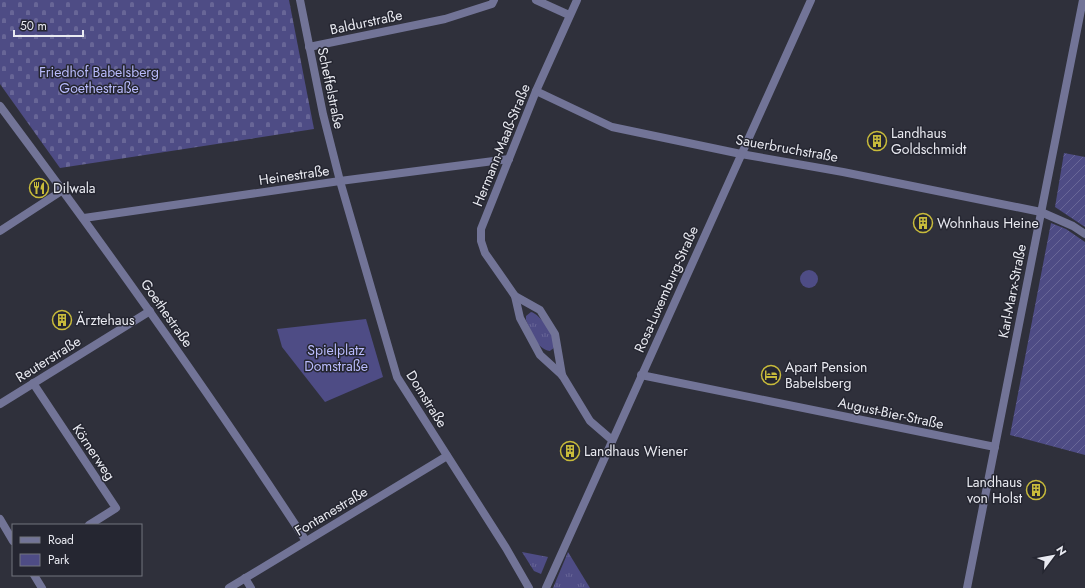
<svg xmlns="http://www.w3.org/2000/svg" width="1085" height="588" font-family="Jost,sans-serif">
<defs>
<pattern id="grass-tufts" width="24" height="20" patternUnits="userSpaceOnUse"><rect width="24" height="20" fill="#4e4c85"/><path d="M3 7l-1-3M5 7V3M7 7l1-3M15 17l-1-3M17 17v-4M19 17l1-3" fill="none" stroke="#686697"/></pattern>
<pattern id="cemetery-stones" width="16" height="16" patternUnits="userSpaceOnUse"><rect width="16" height="16" fill="#4e4c85"/><path d="M2 7V4a2 2 0 0 1 4 0v3zM10 15v-3a2 2 0 0 1 4 0v3z" fill="#686697"/></pattern>
<pattern id="garden-furrows" width="10" height="10" patternUnits="userSpaceOnUse"><rect width="10" height="10" fill="#4e4c85"/><path d="M-1 1l2-2M0 10L10 0M9 11l2-2" fill="none" stroke="#686697"/></pattern>
</defs>
<rect width="100%" height="100%" fill="#2f303b"/>
<g fill="url(#grass-tufts)">
<path d="M531 312C540 314 557 337 554 346 554 349 552 349 550 351 536 349 531 331 526 320V316Z"/>
<polygon points="522,552 548,557 541,574 534,571"/>
<polygon points="568,552 590,588 553,588"/>
</g>
<polygon fill="url(#cemetery-stones)" points="0,0 289,0 314,129 60,168 0,84"/>
<g fill="#4e4c85">
<circle cx="809" cy="279" r="9"/>
<polygon points="366,319 383,377 325,402 282,347 277,329"/>
</g>
<g fill="url(#garden-furrows)">
<polygon points="1064,153 1085,157 1085,227 1055,207"/>
<polygon points="1051,223 1066,229 1085,242 1085,455 1010,435"/>
</g>
<g fill="none" stroke-linecap="round" stroke-linejoin="round">
<g stroke="#727497" stroke-width="8">
<polyline points="300,0 323,114 340,181 397,377 506,548 529,588"/>
<polyline points="536,0 569,15"/>
<polyline points="577,0 536,91 481,229 481,241 485,253 515,296 520,318 540,355 562,375 590,421 612,440"/>
<polyline points="309,47 445,19 492,4 494,0"/>
<polyline points="536,91 612,127 741,154 843,172 1041,212 1073,226 1085,234"/>
<path d="M0 106C106 248 209 392 306 541"/>
<polyline points="84,218 340,181 509,159"/>
<polyline points="0,231 63,190"/>
<polyline points="515,296 540,310 555,334 562,375"/>
<polyline points="641,375 995,447"/>
<polyline points="33,383 116,508 89,525"/>
<polyline points="0,404 150,311"/>
<polyline points="0,519 13,541"/>
<polyline points="34,575 42,588"/>
<polyline points="245,578 251,588"/>
<polyline points="229,588 447,456"/>
<polyline points="546,588 811,0"/>
</g>
<polyline stroke="#727497" stroke-width="8" points="967,588 1083,0"/>
</g>
<defs>
<symbol id="building-ring" viewBox="-11 -11 22 22"><circle r="9.5" fill="#252631" stroke="#c8bb3b" stroke-width="1.5"/><path d="M-4-6H4V6H1V3H-1V6H-4ZM-2.5-4.3h1.7v1.8h-1.7ZM.8-4.3h1.7v1.8H.8ZM-2.5-1h1.7V.8h-1.7ZM.8-1h1.7V.8H.8Z" fill="#c8bb3b"/></symbol>
<symbol id="restaurant-ring" viewBox="-11 -11 22 22"><circle r="9.5" fill="#252631" stroke="#c8bb3b" stroke-width="1.5"/><path d="M-5-6h1v4h1v-4h1v4h1v-4h1v5L-1.5 .5V6h-2V.5L-5-1ZM5-6V6H3V1.5H1.5Q1.5-4 5-6Z" fill="#c8bb3b"/></symbol>
<symbol id="hotel-ring" viewBox="-11 -11 22 22"><circle r="9.5" fill="#252631" stroke="#c8bb3b" stroke-width="1.5"/><path d="M-6-4.5h1.5V1H6V5H4.5V3h-9V5H-6ZM-4 0a1.8 1.8 0 1 1 3.6 0ZM.5 0V-2.5h3Q6-2.5 6 0Z" fill="#c8bb3b"/></symbol>
</defs>
<g fill-rule="evenodd">
<use href="#building-ring" x="866" y="130" width="22" height="22"/>
<use href="#restaurant-ring" x="28" y="177" width="22" height="22"/>
<use href="#building-ring" x="912" y="212" width="22" height="22"/>
<use href="#building-ring" x="51" y="309" width="22" height="22"/>
<use href="#hotel-ring" x="760" y="364" width="22" height="22"/>
<use href="#building-ring" x="559" y="440" width="22" height="22"/>
<use href="#building-ring" x="1025" y="479" width="22" height="22"/>
</g>
<g text-anchor="middle" dominant-baseline="central" stroke-width="3" stroke-linejoin="round" paint-order="stroke">
<g font-size="14" fill="#e9eaf1" stroke="#252631">
<text transform="translate(366 22) rotate(-12)">Baldurstraße</text>
<text transform="translate(331 88) rotate(78)">Scheffelstraße</text>
<text transform="translate(501 145) rotate(-68)">Hermann-Maaß-Straße</text>
<text transform="translate(787 148) rotate(10)">Sauerbruchstraße</text>
<text transform="translate(294 175) rotate(-8)">Heinestraße</text>
<text transform="translate(666 289) rotate(-66)">Rosa-Luxemburg-Straße</text>
<text transform="translate(1012 291) rotate(-79)">Karl-Marx-Straße</text>
<text transform="translate(167 313) rotate(55)">Goethestraße</text>
<text transform="translate(48 359) rotate(-32)">Reuterstraße</text>
<text transform="translate(427 399) rotate(58)">Domstraße</text>
<text transform="translate(891 413) rotate(12)">August-Bier-Straße</text>
<text transform="translate(94 452) rotate(56)">Körnerweg</text>
<text transform="translate(331 511) rotate(-31)">Fontanestraße</text>
</g>
<g font-size="14" fill="#b9bbfc" stroke="#252631">
<text x="99" y="72">Friedhof Babelsberg<tspan x="99" dy="16">Goethestraße</tspan></text>
<text x="336" y="350">Spielplatz<tspan x="336" dy="16">Domstraße</tspan></text>
</g>
<g font-size="14" fill="#e9eaf1" stroke="#252631" text-anchor="start">
<text x="891" y="133">Landhaus<tspan x="891" dy="16">Goldschmidt</tspan></text>
<text x="53" y="188">Dilwala</text>
<text x="937" y="223">Wohnhaus Heine</text>
<text x="76" y="320">Ärztehaus</text>
<text x="785" y="367">Apart Pension<tspan x="785" dy="16">Babelsberg</tspan></text>
<text x="584" y="451">Landhaus Wiener</text>
<text x="1022" y="482" text-anchor="end">Landhaus<tspan x="1022" dy="16">von Holst</tspan></text>
</g>
</g>
<rect x="12" y="524" width="130" height="52" fill="#252631" stroke="#73747e"/>
<rect x="20" y="537" width="20" height="6" fill="#727497" stroke="#73747e"/>
<text x="48" y="544" font-size="12" fill="#e9eaf1">Road</text>
<rect x="20" y="554" width="20" height="12" fill="#4e4c85" stroke="#73747e"/>
<text x="48" y="564" font-size="12" fill="#e9eaf1">Park</text>
<g transform="translate(1053 556) rotate(58)" stroke="#252631" stroke-width="3" paint-order="stroke">
<path d="M0-3L7 15L0 10L-7 15Z" fill="#e9eaf1"/>
<text y="-6" font-size="11" font-weight="bold" text-anchor="middle" fill="#e9eaf1">N</text>
</g>
<path d="M14 30v6h69v-6" fill="none" stroke="#e9eaf1" stroke-width="2"/>
<text x="20" y="30" font-size="12" fill="#e9eaf1" stroke="#252631" stroke-width="3" paint-order="stroke">50 m</text>
</svg>
